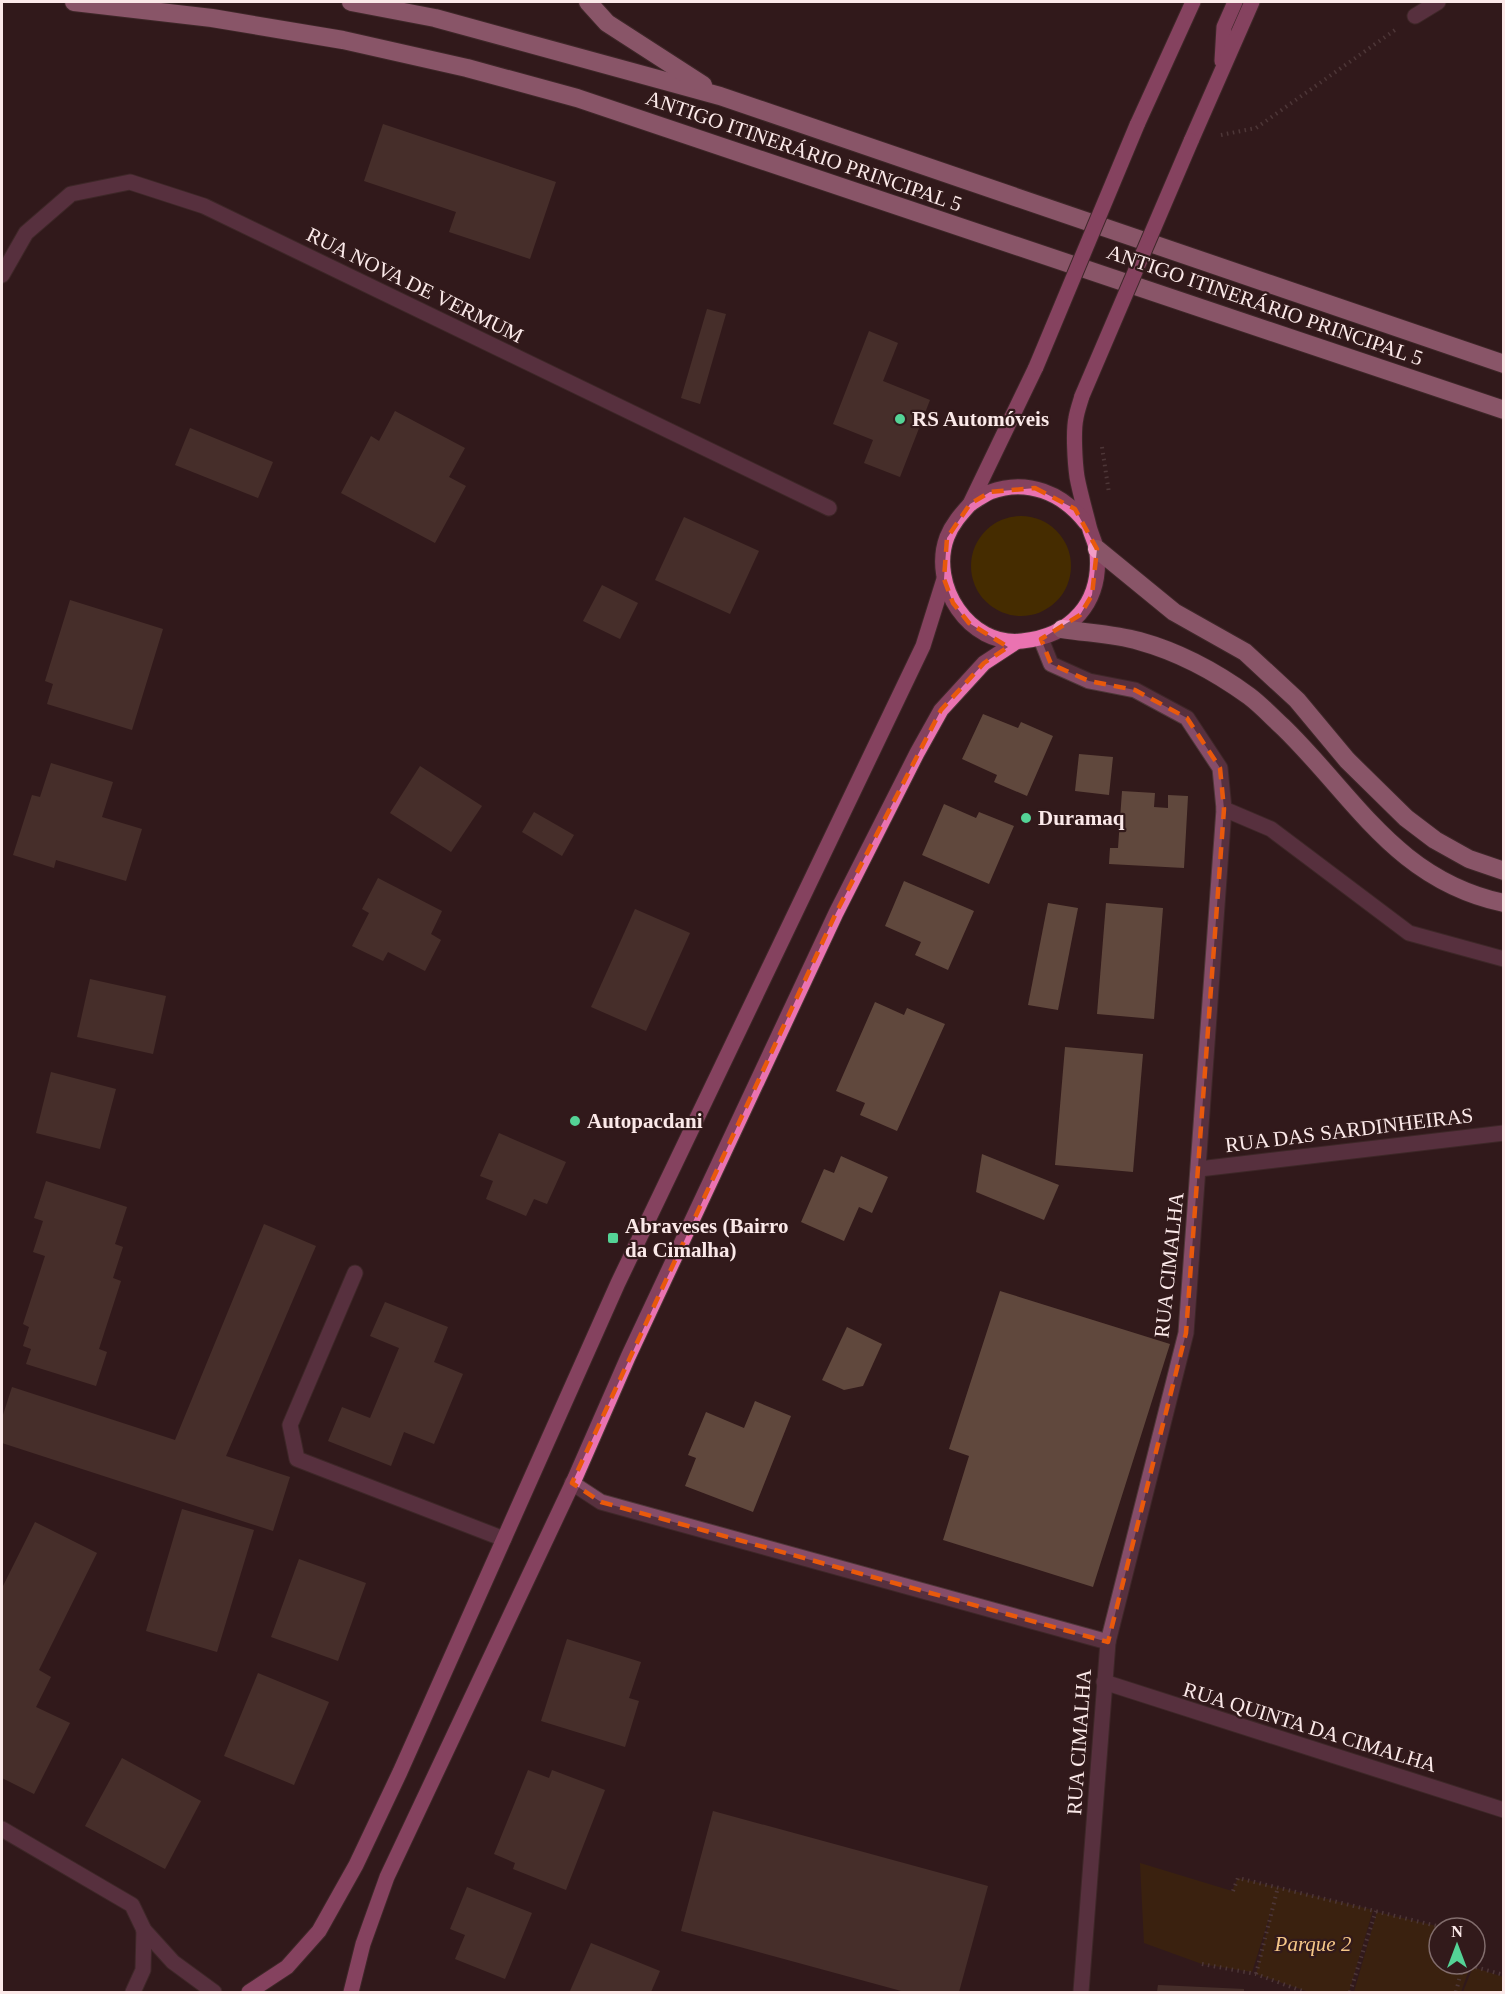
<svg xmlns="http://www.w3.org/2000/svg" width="1505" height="1994" font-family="Georgia,serif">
<rect width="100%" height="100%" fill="#321a1b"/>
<g fill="#452c00">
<circle cx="1021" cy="566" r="50"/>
<polygon points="1140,1863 1232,1891 1238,1878 1373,1910 1349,1992 1309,1992 1256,1974 1274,1902 1252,1972 1202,1964 1144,1943"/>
<polygon points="1377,1912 1445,1928 1439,1928 1439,1964 1471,1964 1461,1992 1354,1992"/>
<polygon points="1473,1967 1503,1977 1503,1992 1463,1992"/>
</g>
<g fill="#60483d">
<polygon points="383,124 556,182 530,259 449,232 456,212 364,181"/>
<polygon points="707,309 726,314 700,404 681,398"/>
<polygon points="869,331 898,343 883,381 930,400 900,477 864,463 873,440 833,424"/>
<polygon points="395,411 465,448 449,477 466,486 435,543 341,493 371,436 379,441"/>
<polygon points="190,428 273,462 258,498 175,465"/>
<polygon points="684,517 759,551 730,614 655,580"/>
<polygon points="602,585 638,603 620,639 583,621"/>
<polygon points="70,600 163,629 132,730 47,704 53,684 45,681"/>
<polygon points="983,714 1018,728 1021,722 1053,736 1027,796 994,782 997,775 962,759"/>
<polygon points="1079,754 1113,757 1109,795 1075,791"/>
<polygon points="51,763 113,782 102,817 142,829 126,881 56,860 54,868 13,855 32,795 40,797"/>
<polygon points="420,766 482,806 451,852 390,813"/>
<polygon points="1122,791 1155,793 1154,807 1168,808 1168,795 1188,796 1184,868 1109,864 1110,848 1118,848"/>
<polygon points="944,804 976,818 979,812 1014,826 989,884 922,855"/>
<polygon points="534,812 574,835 562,856 522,832"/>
<polygon points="378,878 442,911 431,934 441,940 425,971 388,952 383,961 352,946 369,913 362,909"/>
<polygon points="904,881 974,911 948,970 915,955 921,942 885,926"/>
<polygon points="1048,903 1078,908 1058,1010 1028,1005"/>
<polygon points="1106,903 1163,908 1154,1019 1097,1014"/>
<polygon points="635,909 690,933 646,1031 591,1007"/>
<polygon points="90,979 166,996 153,1054 77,1037"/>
<polygon points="875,1002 904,1015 907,1008 945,1024 897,1131 860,1115 865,1103 836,1091"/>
<polygon points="1065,1047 1143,1054 1133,1172 1055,1165"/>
<polygon points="51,1072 116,1089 100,1149 36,1133"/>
<polygon points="499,1133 566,1162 547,1204 534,1199 526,1216 486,1199 493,1181 480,1176"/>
<polygon points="982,1154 1059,1185 1044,1220 976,1192"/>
<polygon points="841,1156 888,1177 872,1213 859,1207 844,1241 801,1222 824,1169 834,1173"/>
<polygon points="46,1181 127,1207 115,1244 123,1247 113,1278 121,1281 99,1349 107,1352 96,1386 26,1364 31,1349 23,1346 29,1327 23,1324 45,1256 33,1252 43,1221 34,1218"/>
<polygon points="264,1224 316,1246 226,1456 290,1477 273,1531 2,1443 2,1418 12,1387 175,1440"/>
<polygon points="1000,1291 1170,1344 1093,1587 943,1540 969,1456 949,1449"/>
<polygon points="385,1302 448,1327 434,1362 463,1374 434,1444 404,1432 391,1466 328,1441 342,1407 370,1418 399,1348 370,1336"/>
<polygon points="847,1327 882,1344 863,1386 844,1390 822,1380"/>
<polygon points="755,1401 791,1416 753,1512 685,1486 696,1458 688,1455 706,1412 744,1428"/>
<polygon points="182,1509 254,1530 217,1652 146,1631"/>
<polygon points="35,1522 97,1553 39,1670 51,1677 36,1707 70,1723 34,1794 2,1778 2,1588"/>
<polygon points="299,1559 366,1583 338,1661 271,1637"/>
<polygon points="567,1639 641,1662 629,1698 639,1701 625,1747 541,1721"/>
<polygon points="258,1673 329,1702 294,1785 224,1756"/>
<polygon points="122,1758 201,1801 165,1869 85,1826"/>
<polygon points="528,1770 549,1778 552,1770 605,1790 566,1890 513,1869 515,1863 494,1854"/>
<polygon points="713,1811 988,1886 959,1992 905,1992 681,1931"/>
<polygon points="467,1887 532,1913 505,1979 455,1959 465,1935 450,1929"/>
<polygon points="591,1943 660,1971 651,1992 570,1991"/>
<polygon points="1158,1985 1244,1989 1244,1992 1157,1992"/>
</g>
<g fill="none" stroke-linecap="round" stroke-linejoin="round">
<defs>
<g id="street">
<polyline points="1415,16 1438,2"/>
<polyline points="2,275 26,233 71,194 130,182 204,206 829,508"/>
<polyline points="1041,639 1051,664 1089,681 1135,690 1187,718 1220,768 1224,809 1186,1333 1108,1642 1081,1992"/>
<polyline points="1224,809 1271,829 1409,933 1504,959"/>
<polyline points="1199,1169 1504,1133"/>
<polyline points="355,1273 290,1425 297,1459 504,1539"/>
<polyline points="572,1483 601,1502 1108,1642"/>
<polyline points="1104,1682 1504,1810"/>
<polyline points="2,1829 132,1905 144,1930 173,1962 214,1992"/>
<polyline points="133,1992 143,1970 144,1930"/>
</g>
<g id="primary">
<polyline points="1222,61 1224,27 1235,2"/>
<polyline points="1137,125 1193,2"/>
<polyline points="1191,141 1252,2"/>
<path d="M1036 367 970 504C961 514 952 524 947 537 929 585 969 647 1022 641 1071 636 1102 603 1097 552 1096 543 1091 535 1089 526 1085 510 1080 493 1077 477 1075 463 1073 431 1076 418 1077 411 1080 403 1082 396"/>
<path d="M970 504C977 500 983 495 990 492 1027 478 1063 493 1086 523"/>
<polyline points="249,1992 287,1967 319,1931 356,1865 400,1772 618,1283 923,646 944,579"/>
<polyline points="351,1992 363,1944 387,1877 575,1478 628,1357 836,913 917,753 941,710 984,663 1016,642"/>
</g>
<g id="highway">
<polyline points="74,2 212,18 343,40 467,68 577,98 1504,410"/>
<polyline points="351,2 435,18 720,96 1504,364"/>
<polyline points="588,2 607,23 703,85"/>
<polyline points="1097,549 1174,612 1245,652 1297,700 1347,760 1406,818 1435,840 1469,859 1504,871"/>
<path d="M1062 629C1087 633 1115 634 1139 641 1179 652 1216 672 1249 696 1261 705 1272 717 1283 727 1355 797 1396 880 1504 903"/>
</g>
</defs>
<use href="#street" stroke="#4e3738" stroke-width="17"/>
<use href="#primary" stroke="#4e3738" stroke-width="17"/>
<use href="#highway" stroke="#4e3738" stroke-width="20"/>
<g stroke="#705a5b" stroke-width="4" stroke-dasharray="1.5 4.5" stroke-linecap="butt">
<polyline points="1221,135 1256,128 1395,30"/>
<polyline points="1102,447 1109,493"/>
<polyline points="1233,1891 1238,1878 1445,1928"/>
<polyline points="1475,1935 1480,1937 1475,1945"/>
<polyline points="1202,1964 1256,1974 1305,1992"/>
<polyline points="1464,1964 1504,1975"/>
<polyline points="1256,1974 1278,1887"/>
<polyline points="1350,1992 1376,1911"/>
<polyline points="1456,1992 1463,1964"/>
</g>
<use href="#street" stroke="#864d69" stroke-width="15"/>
<use href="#primary" stroke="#ea73b1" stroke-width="15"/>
<use href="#highway" stroke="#f39dc6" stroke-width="18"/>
<defs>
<g id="primary-bridge">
<polyline points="1036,367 1137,125"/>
<polyline points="1082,396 1191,141"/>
</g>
</defs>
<use href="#primary-bridge" stroke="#4e3738" stroke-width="17" stroke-linecap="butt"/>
<use href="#primary-bridge" stroke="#ea73b1" stroke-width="15"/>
</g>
<path d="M0 0H1505V1994H0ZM1035 488 1075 509 1097 549 1092 595 1080 615 1041 639 1051 664 1089 681 1135 690 1187 718 1220 768 1224 809 1186 1333 1108 1642 601 1502 572 1483 836 913 941 710 984 663 1008 647 969 623 953 603 944 579 947 538 970 504 990 492Z" fill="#321a1b" fill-opacity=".55" fill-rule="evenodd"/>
<path fill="none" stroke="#e8590c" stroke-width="4.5" stroke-dasharray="12 8" stroke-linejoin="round" d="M1035 488 1075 509 1097 549 1092 595 1080 615 1041 639 1051 664 1089 681 1135 690 1187 718 1220 768 1224 809 1186 1333 1108 1642 601 1502 572 1483 836 913 941 710 984 663 1008 647 969 623 953 603 944 579 947 538 970 504 990 492Z"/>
<g fill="#54d396" stroke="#321a1b" stroke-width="2">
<circle cx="900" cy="419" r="6"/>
<circle cx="1026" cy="818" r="6"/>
<circle cx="575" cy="1121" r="6"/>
<rect x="607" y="1232" width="12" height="12" rx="3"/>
</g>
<g text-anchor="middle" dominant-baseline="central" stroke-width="4.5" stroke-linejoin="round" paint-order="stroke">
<g font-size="21" fill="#fbe9e9" stroke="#321a1b">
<text transform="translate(804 151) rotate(19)">ANTIGO ITINERÁRIO PRINCIPAL 5</text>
<text transform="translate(415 285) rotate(26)">RUA NOVA DE VERMUM</text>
<text transform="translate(1265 305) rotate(19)">ANTIGO ITINERÁRIO PRINCIPAL 5</text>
<text transform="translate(1349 1130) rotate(-7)">RUA DAS SARDINHEIRAS</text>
<text transform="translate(1169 1265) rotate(-84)">RUA CIMALHA</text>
<text transform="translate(1310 1727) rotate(17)">RUA QUINTA DA CIMALHA</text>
<text transform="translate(1079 1742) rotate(-86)">RUA CIMALHA</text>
</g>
<g font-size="21" font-weight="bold" fill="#fbe9e9" stroke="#321a1b" text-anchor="start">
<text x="912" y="419">RS Automóveis</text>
<text x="1038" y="818">Duramaq</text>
<text x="587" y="1121">Autopacdani</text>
<text x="625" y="1226">Abraveses (Bairro<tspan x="625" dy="24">da Cimalha)</tspan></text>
</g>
<g font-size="21" font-style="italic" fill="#f5c687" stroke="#321a1b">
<text x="1313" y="1944">Parque 2</text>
</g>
</g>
<rect width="1505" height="1994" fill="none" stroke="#fbe9e9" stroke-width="6"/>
<g transform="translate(1457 1946)"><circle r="28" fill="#321a1b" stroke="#826d6d" stroke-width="1.5"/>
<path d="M0-4.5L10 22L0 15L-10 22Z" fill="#54d396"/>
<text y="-9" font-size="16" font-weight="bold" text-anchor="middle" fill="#fbe9e9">N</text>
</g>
</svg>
